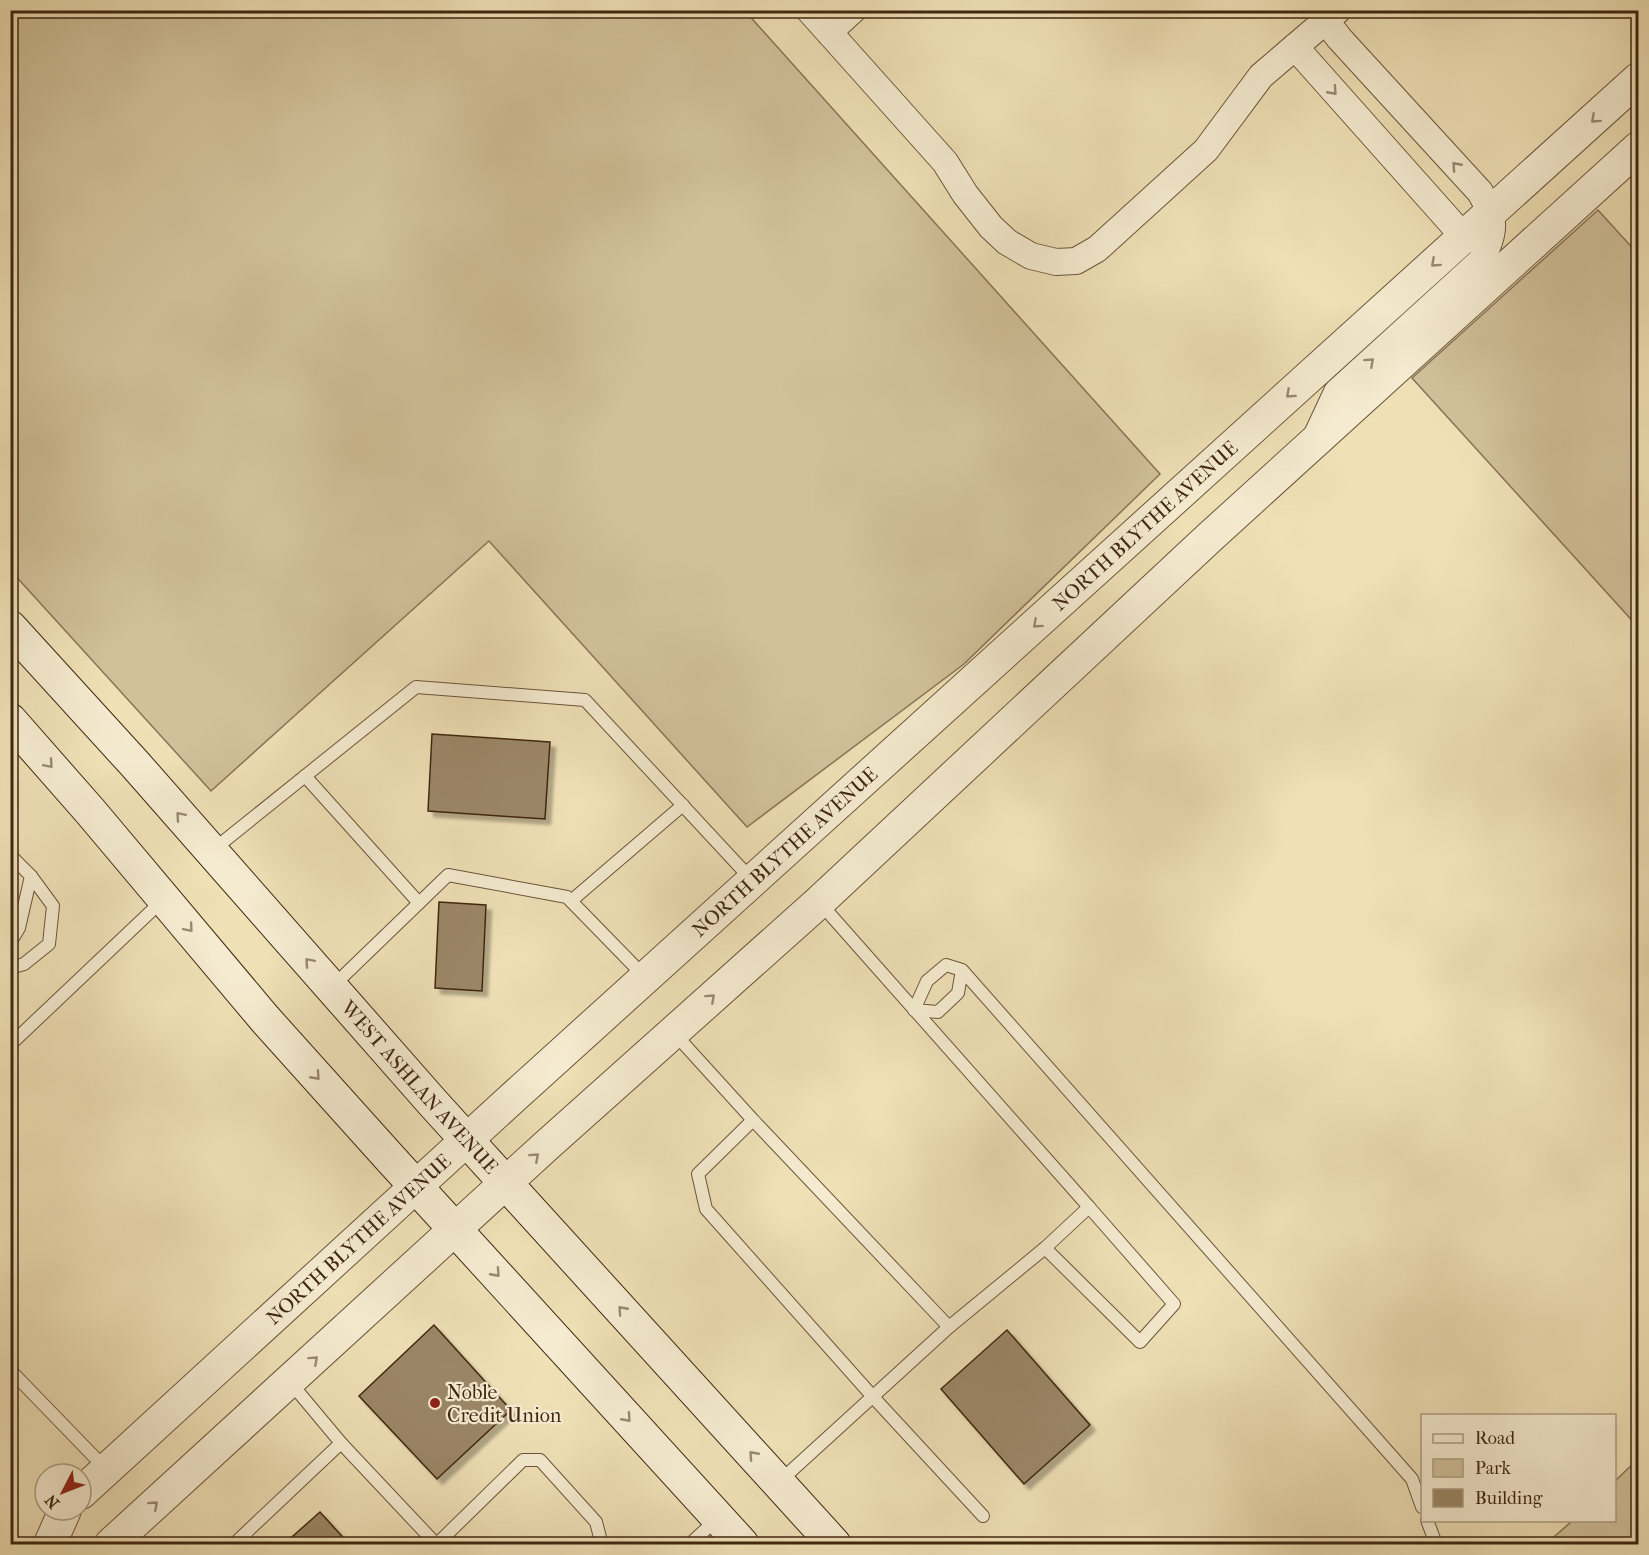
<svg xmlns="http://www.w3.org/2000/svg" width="1649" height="1555" font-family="'IM FELL French Canon',serif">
<defs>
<filter id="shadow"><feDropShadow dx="5.5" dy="5.5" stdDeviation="1.5" flood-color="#0004"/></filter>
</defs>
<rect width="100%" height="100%" fill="#efe0b6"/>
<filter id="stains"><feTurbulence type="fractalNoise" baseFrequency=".00333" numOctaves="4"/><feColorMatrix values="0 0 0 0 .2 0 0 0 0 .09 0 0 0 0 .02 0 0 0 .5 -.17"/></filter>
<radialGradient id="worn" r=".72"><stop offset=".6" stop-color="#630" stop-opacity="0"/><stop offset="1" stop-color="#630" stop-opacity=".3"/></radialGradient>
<g fill="#d1c19a" stroke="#887456" stroke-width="1.5">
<polygon points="11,10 745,11 1160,474 964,664 747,827 489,541 211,791 11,571"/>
<polygon points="1598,210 1638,254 1638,627 1412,378"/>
<polygon points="1638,1459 1638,1544 1546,1544 1572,1521 1614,1520 1615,1481"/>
</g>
<g fill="#9b8767" stroke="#402711" stroke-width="1.5" filter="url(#shadow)">
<polygon points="432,734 550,742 545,819 428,811"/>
<polygon points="439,902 486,905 482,991 435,988"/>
<polygon points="434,1325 511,1410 437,1479 359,1396"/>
<polygon points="1007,1330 1090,1425 1024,1484 941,1389"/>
<polygon points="320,1512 349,1544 284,1544"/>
</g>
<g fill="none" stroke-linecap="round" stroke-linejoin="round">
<defs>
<g id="service">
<polyline points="305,776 419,903"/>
<polyline points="213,850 416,687 585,700 752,880"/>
<polyline points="10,855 31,876 19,928 10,943"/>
<polyline points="571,901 683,805"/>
<polyline points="10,968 24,964 49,944 53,906 31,876"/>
<polyline points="962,970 958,993 938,1012 914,1010 927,981 946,965 962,970 1412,1479 1422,1507"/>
<polyline points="332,987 448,875 567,897 645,977"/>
<polyline points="674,1033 753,1120"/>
<polyline points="10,1045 164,899"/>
<polyline points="1045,1248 1140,1342 1174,1304 1089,1207"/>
<polyline points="949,1327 753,1120 698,1174 706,1209 874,1398 983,1516"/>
<polyline points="10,1370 106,1469"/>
<polyline points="290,1382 341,1443"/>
<polyline points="779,1482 949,1327 1045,1248 1089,1207 820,903"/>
<polyline points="1427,1520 1436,1544"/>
<polyline points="234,1544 341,1443 436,1544"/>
<polyline points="437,1544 523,1460 540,1460 596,1522 601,1541 597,1544"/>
<polyline points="690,1544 717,1519"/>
</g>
<g id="minor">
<polyline points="809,10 945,162 965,194 991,227 1007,242 1031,256 1056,262 1076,261 1097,249 1206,150 1261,76 1338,10"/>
<polyline points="829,32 853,10"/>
<polyline points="1295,47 1464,237"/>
<path d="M1316 437 1337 392 1481 261C1495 231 1497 221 1480 192L1339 38 1326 21"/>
</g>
<g id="tertiary">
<path id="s1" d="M81 1493 507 1103 1638 79"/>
<polyline points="50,1544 65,1510"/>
<polyline points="111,1544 546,1146 819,902 1210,537 1638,148"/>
</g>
<g id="secondary">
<path id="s2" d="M10 627 134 763 433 1103 834 1544"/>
<polyline points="10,720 90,811 265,1019 389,1157 742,1544"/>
</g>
</defs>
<use href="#service" stroke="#6c553a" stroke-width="14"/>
<use href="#minor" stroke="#6c553a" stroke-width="28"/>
<use href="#tertiary" stroke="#6c553a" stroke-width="34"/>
<use href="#secondary" stroke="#402711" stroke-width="35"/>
<use href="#service" stroke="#f5ebd0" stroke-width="12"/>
<use href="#minor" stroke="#f5ebd0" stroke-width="26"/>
<use href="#tertiary" stroke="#f5ebd0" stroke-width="32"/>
<use href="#secondary" stroke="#f5ebd0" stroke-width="33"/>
</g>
<defs><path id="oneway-chevron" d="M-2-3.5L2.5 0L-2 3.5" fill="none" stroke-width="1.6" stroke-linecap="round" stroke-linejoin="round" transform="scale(1.5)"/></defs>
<g stroke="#9a8970">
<use href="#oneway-chevron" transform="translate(1333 91) rotate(48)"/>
<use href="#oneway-chevron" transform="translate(1595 119) rotate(138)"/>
<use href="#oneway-chevron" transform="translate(1456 166) rotate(-132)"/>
<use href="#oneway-chevron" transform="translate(1435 263) rotate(138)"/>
<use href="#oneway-chevron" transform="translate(1370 362) rotate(-42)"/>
<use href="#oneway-chevron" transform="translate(1290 394) rotate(138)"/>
<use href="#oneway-chevron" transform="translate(1037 624) rotate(138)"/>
<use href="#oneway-chevron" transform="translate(49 764) rotate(49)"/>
<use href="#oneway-chevron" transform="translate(180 816) rotate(-131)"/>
<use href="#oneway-chevron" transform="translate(189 928) rotate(50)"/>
<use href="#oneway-chevron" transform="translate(309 962) rotate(-131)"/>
<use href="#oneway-chevron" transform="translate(711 998) rotate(-42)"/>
<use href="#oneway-chevron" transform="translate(316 1076) rotate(48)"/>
<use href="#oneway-chevron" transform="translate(535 1157) rotate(-42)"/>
<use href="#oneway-chevron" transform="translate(496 1273) rotate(48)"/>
<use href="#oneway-chevron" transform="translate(622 1310) rotate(-132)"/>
<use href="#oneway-chevron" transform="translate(314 1360) rotate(-42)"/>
<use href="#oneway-chevron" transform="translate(627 1418) rotate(48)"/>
<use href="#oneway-chevron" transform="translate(753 1455) rotate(-132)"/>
<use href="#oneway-chevron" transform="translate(154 1505) rotate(-42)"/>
</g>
<circle fill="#8f2418" stroke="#f5ebd0" stroke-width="2" cx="435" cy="1403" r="6"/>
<g text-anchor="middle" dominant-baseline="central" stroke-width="4.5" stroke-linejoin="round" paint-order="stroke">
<g font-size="20" fill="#402711" stroke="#f5ebd0">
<text stroke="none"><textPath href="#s1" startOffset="1438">NORTH BLYTHE AVENUE</textPath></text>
<text stroke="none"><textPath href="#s1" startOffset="952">NORTH BLYTHE AVENUE</textPath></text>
<text stroke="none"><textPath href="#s2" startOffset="616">WEST ASHLAN AVENUE</textPath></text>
<text stroke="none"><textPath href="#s1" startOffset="376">NORTH BLYTHE AVENUE</textPath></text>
</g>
<g font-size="20" fill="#402711" stroke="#f5ebd0" text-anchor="start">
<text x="447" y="1392">Noble<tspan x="447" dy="23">Credit Union</tspan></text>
</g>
</g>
<rect width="1649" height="1555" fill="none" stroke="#efe0b6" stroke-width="36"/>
<rect x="12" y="12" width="1625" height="1531" fill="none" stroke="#402711" stroke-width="3"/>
<rect x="18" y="18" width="1613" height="1519" fill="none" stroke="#402711" stroke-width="1.5"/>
<rect x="1421" y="1414" width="195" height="108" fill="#f5ebd0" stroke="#ad9d84" stroke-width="1.5"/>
<rect x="1433" y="1434" width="30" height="9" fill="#f5ebd0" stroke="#ad9d84" stroke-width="1.5"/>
<text x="1475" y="1444" font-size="18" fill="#402711">Road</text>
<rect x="1433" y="1459" width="30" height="18" fill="#d1c19a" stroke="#ad9d84" stroke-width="1.5"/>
<text x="1475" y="1474" font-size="18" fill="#402711">Park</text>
<rect x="1433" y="1489" width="30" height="18" fill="#9b8767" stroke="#ad9d84" stroke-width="1.5"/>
<text x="1475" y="1504" font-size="18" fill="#402711">Building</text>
<g transform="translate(63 1492) rotate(228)"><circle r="28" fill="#f5ebd0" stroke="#ad9d84" stroke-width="1.5"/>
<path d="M0-4.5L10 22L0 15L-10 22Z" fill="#8f2418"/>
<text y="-9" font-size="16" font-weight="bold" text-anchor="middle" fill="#402711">N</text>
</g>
<rect width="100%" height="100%" filter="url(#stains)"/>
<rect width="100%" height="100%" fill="url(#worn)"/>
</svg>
